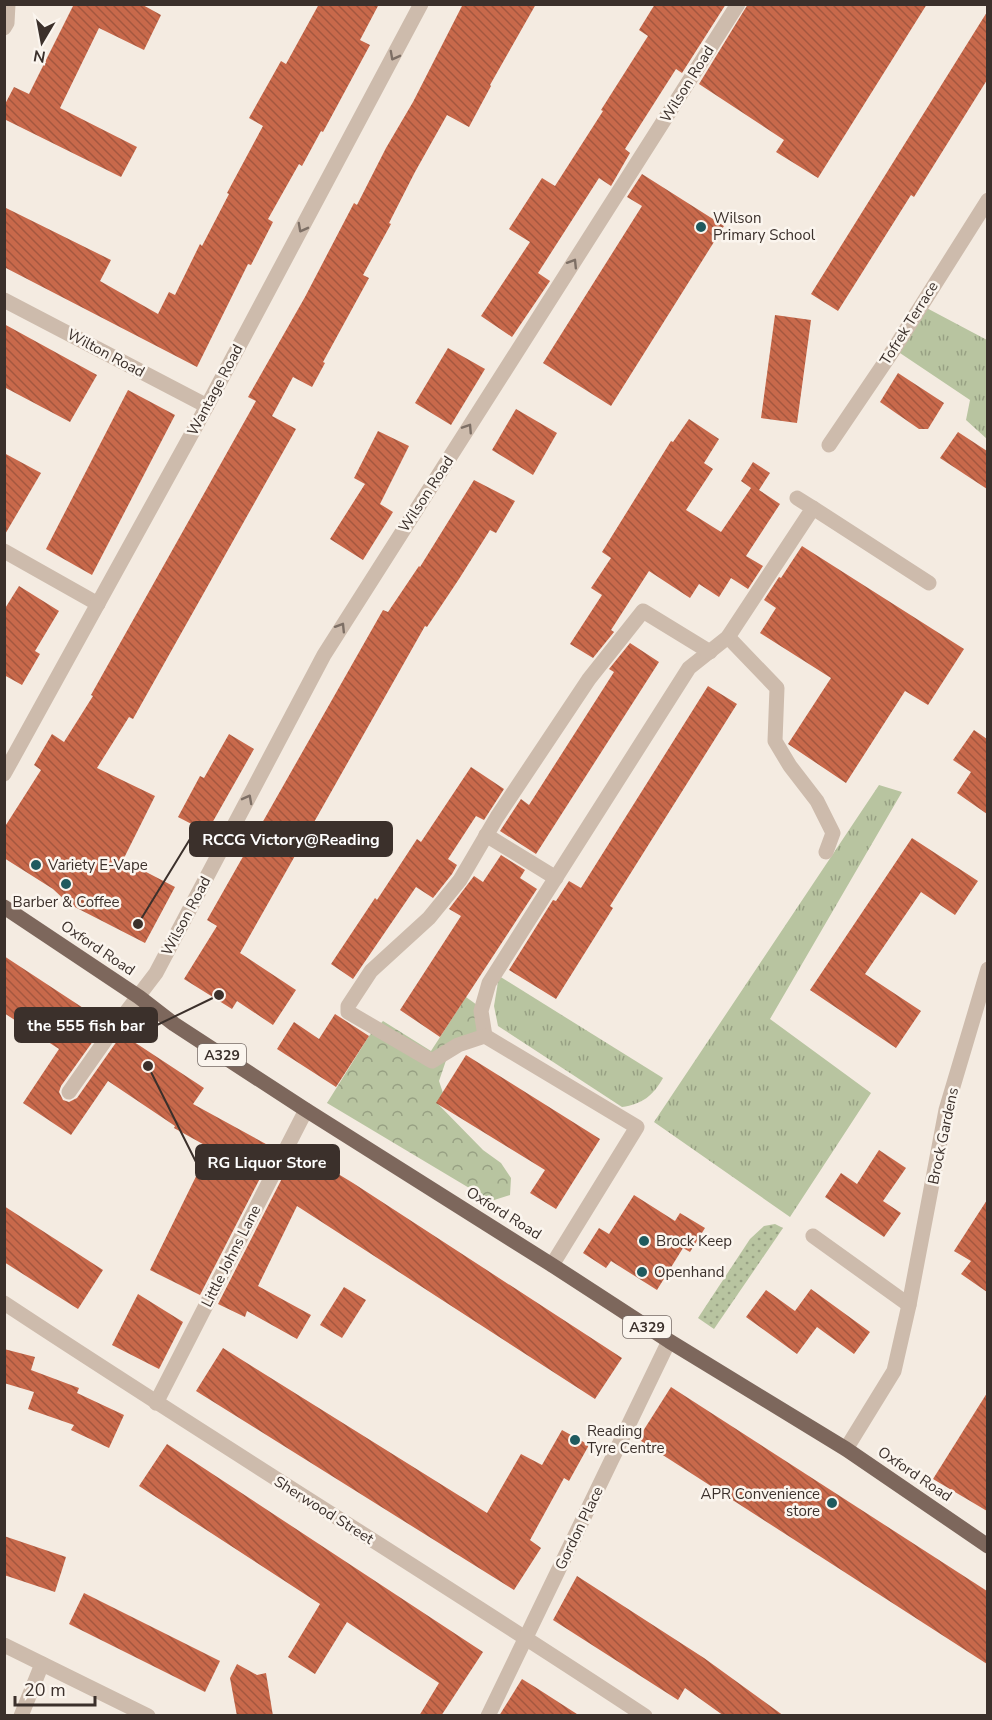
<svg xmlns="http://www.w3.org/2000/svg" width="992" height="1720" font-family="'Nunito Sans',sans-serif">
<defs>
<pattern id="grass-tufts" width="24" height="20" patternUnits="userSpaceOnUse" patternTransform="scale(1.5)"><rect width="24" height="20" fill="#b8c4a0"/><path d="M3 7l-1-3M5 7V3M7 7l1-3M15 17l-1-3M17 17v-4M19 17l1-3" fill="none" stroke="#97a083"/></pattern>
<pattern id="forest-crowns" width="20" height="18" patternUnits="userSpaceOnUse" patternTransform="scale(1.5)"><rect width="20" height="18" fill="#b8c4a0"/><path d="M2 6a3 3 0 1 1 6 0M12 15a3 3 0 1 1 6 0" fill="none" stroke="#97a083"/></pattern>
<pattern id="park-dots" width="8" height="8" patternUnits="userSpaceOnUse" patternTransform="scale(1.5)"><rect width="8" height="8" fill="#b8c4a0"/><path d="M2 2h.1M6 6h.1" fill="none" stroke="#97a083" stroke-width="1.8" stroke-linecap="round"/></pattern>
<pattern id="building-back-hatch" width="6" height="6" patternUnits="userSpaceOnUse" patternTransform="scale(1.5)"><rect width="6" height="6" fill="#c8694b"/><path d="M-1 5l2 2M0 0l6 6M5-1l2 2" fill="none" stroke="#a4573f"/></pattern>
</defs>
<rect width="100%" height="100%" fill="#f4ebe1"/>
<g fill="url(#grass-tufts)">
<polygon points="921,305 987,340 987,439 966,420 970,400 894,349"/>
<polygon points="879,785 902,792 770,1019 871,1093 790,1217 654,1122"/>
<path d="M499 976 663 1078C653 1096 642 1104 622 1107L498 1026 494 1006Z"/>
</g>
<polygon fill="url(#forest-crowns)" points="466,997 488,1013 483,1043 453,1040 439,1081 443,1093 437,1103 483,1150 501,1163 511,1178 510,1195 491,1201 327,1103 369,1036 383,1021 431,1051"/>
<polygon fill="url(#park-dots)" points="775,1224 783,1228 714,1329 698,1318 750,1239 764,1226"/>
<g fill="url(#building-back-hatch)">
<polygon points="74,4 141,4 161,15 144,50 99,28 60,108 137,147 121,177 4,119 4,106 14,87 29,94"/>
<polygon points="319,4 379,4 360,40 370,45 323,132 321,131 302,166 299,164 268,219 273,222 251,265 248,264 197,367 4,267 4,207 111,260 100,281 158,314 169,292 175,295 200,244 202,246 229,194 227,193 263,126 249,118 281,61 286,64"/>
<polygon points="463,4 536,4 490,85 491,86 469,127 447,115 415,172 389,223 391,224 363,275 369,278 323,362 325,363 312,387 293,377 272,416 296,429 133,719 129,717 97,768 155,796 123,860 175,887 145,943 69,904 53,889 4,858 4,828 41,770 34,765 52,734 64,742 93,696 91,695 256,401 248,397 305,297 354,203 357,205 386,148 413,102"/>
<polygon points="655,4 726,4 682,73 676,69 625,149 630,153 611,186 599,178 538,273 550,281 512,337 481,316 530,242 509,229 542,178 555,186 603,111 601,110 648,36 639,30"/>
<polygon points="748,4 927,4 818,178 776,152 784,140 699,84"/>
<polygon points="987,12 987,80 914,197 911,195 838,311 811,294"/>
<polygon points="642,174 724,226 611,406 543,363 642,206 627,197"/>
<polygon points="775,315 811,320 797,423 761,418"/>
<polygon points="4,324 97,375 70,422 4,387"/>
<polygon points="448,348 485,369 451,425 415,403"/>
<polygon points="898,373 944,403 928,429 919,429 880,402"/>
<polygon points="128,390 175,415 92,575 46,549"/>
<polygon points="516,409 557,433 533,475 492,450"/>
<polygon points="689,419 719,439 704,463 713,469 686,510 721,532 751,488 741,481 753,462 770,473 759,490 780,504 746,556 763,566 748,589 731,578 719,597 699,584 690,598 649,571 611,630 614,632 593,658 570,644 602,595 591,588 611,558 602,552 671,441 673,442"/>
<polygon points="378,431 409,446 380,504 393,512 363,560 330,539 365,484 354,478"/>
<polygon points="958,432 987,451 987,489 940,458"/>
<polygon points="4,453 41,473 4,536"/>
<polygon points="474,480 515,501 496,533 490,530 459,579 427,627 425,626 240,953 296,990 273,1025 237,1001 232,1009 184,979 217,926 207,920 383,610 388,612 419,566 420,567"/>
<polygon points="802,546 964,649 928,705 905,691 846,783 788,744 831,678 760,633 776,608 764,600 779,577 781,578"/>
<polygon points="19,586 59,611 35,651 40,654 22,685 4,675 4,610"/>
<polygon points="630,643 659,662 536,854 500,831 521,799 529,805 614,672 609,669"/>
<polygon points="708,686 737,704 610,906 613,908 556,999 509,970 553,900 556,901 569,881 581,888"/>
<polygon points="974,730 987,739 987,814 957,793 971,772 953,760"/>
<polygon points="229,734 254,749 207,832 178,817 200,776 204,778"/>
<polygon points="471,767 504,789 484,820 476,816 448,859 457,865 452,874 433,898 416,887 353,979 331,964 375,898 377,900 417,839 421,842"/>
<polygon points="912,838 978,881 955,915 921,892 865,974 921,1011 896,1048 810,990"/>
<polygon points="501,855 525,870 520,878 537,889 440,1037 400,1010 461,916 449,909 474,876 483,882"/>
<polygon points="4,956 106,1023 61,1086 59,1092 63,1100 69,1102 77,1098 122,1034 204,1088 193,1104 275,1149 200,1295 150,1270 210,1148 174,1128 175,1126 108,1081 71,1135 23,1103 59,1049 4,1013"/>
<polygon points="335,1014 369,1036 336,1087 277,1049 294,1022 319,1039"/>
<polygon points="466,1055 600,1139 556,1209 530,1193 545,1170 436,1103"/>
<polygon points="297,1149 353,1183 622,1358 595,1399 297,1206 258,1286 311,1315 297,1339 247,1311 245,1317 218,1304"/>
<polygon points="879,1150 906,1168 883,1201 901,1213 884,1237 825,1197 841,1173 857,1184"/>
<polygon points="634,1195 675,1221 680,1213 705,1228 690,1252 683,1248 657,1290 611,1261 606,1268 583,1253 599,1228 609,1234"/>
<polygon points="987,1200 987,1292 961,1274 971,1261 954,1251"/>
<polygon points="4,1206 103,1270 78,1309 4,1262"/>
<polygon points="344,1287 366,1300 342,1338 320,1325"/>
<polygon points="811,1289 870,1332 854,1354 817,1327 797,1354 746,1317 766,1290 795,1311"/>
<polygon points="138,1294 183,1322 159,1369 112,1345"/>
<polygon points="223,1348 487,1513 521,1454 542,1465 562,1430 589,1445 569,1481 564,1478 530,1540 541,1548 514,1590 196,1391"/>
<polygon points="4,1349 35,1357 31,1370 79,1388 77,1393 124,1415 109,1448 71,1430 74,1425 28,1409 34,1392 4,1383"/>
<polygon points="671,1387 987,1591 987,1664 638,1439"/>
<polygon points="987,1393 987,1511 933,1479"/>
<polygon points="167,1444 483,1652 441,1716 419,1716 439,1683 347,1622 315,1674 288,1657 320,1604 139,1486"/>
<polygon points="4,1536 66,1557 55,1592 4,1575"/>
<polygon points="577,1576 704,1658 784,1716 724,1716 685,1688 678,1700 553,1620"/>
<polygon points="84,1593 220,1661 205,1692 69,1624"/>
<polygon points="237,1664 257,1675 266,1673 273,1716 237,1716 230,1678"/>
<polygon points="522,1679 535,1687 580,1716 499,1716"/>
</g>
<g fill="none" stroke-linecap="round" stroke-linejoin="round">
<g stroke="#cdbbac" stroke-width="15">
<polyline points="4,28 7,23 8,4"/>
<polyline points="4,300 207,406"/>
<polyline points="829,445 894,349 988,200"/>
<polyline points="813,508 929,583"/>
<polyline points="4,551 98,604"/>
<polyline points="728,637 777,688 775,741 790,766 817,801 833,833 826,852"/>
<polyline points="4,774 207,406 421,4"/>
<polyline points="486,835 556,878"/>
<polyline points="485,1036 481,1011 489,983 689,668 728,637 813,508 797,498"/>
<polyline points="69,1092 114,1028 156,973 324,655 738,4"/>
<polyline points="813,1236 909,1305"/>
<polyline points="552,1265 637,1127 485,1036 458,1045 432,1061 348,1012 348,1006 371,971 429,918 460,880 497,817 589,679 643,611 710,652"/>
<path d="M4 1303C216 1443 433 1576 645 1716"/>
<polyline points="156,1403 306,1110"/>
<polyline points="846,1449 894,1371 909,1305 946,1110 988,969"/>
<polyline points="4,1645 148,1716"/>
<polyline points="21,1716 42,1664"/>
<polyline points="488,1716 669,1341"/>
</g>
<polyline stroke="#7d675c" stroke-width="15" points="4,907 139,997 174,1024 306,1110 552,1265 669,1341 846,1449 988,1546"/>
</g>
<defs><path id="oneway-chevron" d="M-2-3.5L2.5 0L-2 3.5" fill="none" stroke-width="1.6" stroke-linecap="round" stroke-linejoin="round" transform="scale(1.5)"/></defs>
<g stroke="#7d6f65">
<use href="#oneway-chevron" transform="translate(394 56) rotate(118)"/>
<use href="#oneway-chevron" transform="translate(302 228) rotate(118)"/>
<use href="#oneway-chevron" transform="translate(573 263) rotate(-58)"/>
<use href="#oneway-chevron" transform="translate(468 428) rotate(-57)"/>
<use href="#oneway-chevron" transform="translate(341 627) rotate(-58)"/>
<use href="#oneway-chevron" transform="translate(248 799) rotate(-62)"/>
</g>
<g fill="#1f5a5e" stroke="#fbf5ee" stroke-width="2">
<circle cx="701" cy="227" r="6"/>
<circle cx="36" cy="865" r="6"/>
<circle cx="66" cy="884" r="6"/>
<circle cx="644" cy="1241" r="6"/>
<circle cx="642" cy="1272" r="6"/>
<circle cx="575" cy="1440" r="6"/>
<circle cx="832" cy="1503" r="6"/>
</g>
<g text-anchor="middle" dominant-baseline="central" stroke-width="5" stroke-linejoin="round" paint-order="stroke">
<g fill="#fbf5ee" stroke="#756b66" stroke-width="1.5">
<rect x="198" y="1044" width="48" height="22" rx="4.5"/>
<rect x="623" y="1316" width="48" height="22" rx="4.5"/>
</g>
<g font-size="14" font-weight="bold" fill="#3b302b">
<text x="222" y="1055">A329</text>
<text x="647" y="1327">A329</text>
</g>
<g font-size="15" fill="#3b302b" stroke="#fbf5ee">
<text transform="translate(687 84) rotate(-58)">Wilson Road</text>
<text transform="translate(909 323) rotate(-58)">Tofrek Terrace</text>
<text transform="translate(106 353) rotate(28)">Wilton Road</text>
<text transform="translate(215 390) rotate(-62)">Wantage Road</text>
<text transform="translate(426 494) rotate(-57)">Wilson Road</text>
<text transform="translate(186 916) rotate(-62)">Wilson Road</text>
<text transform="translate(98 948) rotate(34)">Oxford Road</text>
<text transform="translate(943 1136) rotate(-78)">Brock Gardens</text>
<text transform="translate(504 1213) rotate(32)">Oxford Road</text>
<text transform="translate(231 1256) rotate(-63)">Little Johns Lane</text>
<text transform="translate(915 1474) rotate(34)">Oxford Road</text>
<text transform="translate(324 1510) rotate(32)">Sherwood Street</text>
<text transform="translate(579 1528) rotate(-64)">Gordon Place</text>
</g>
<g font-size="15" fill="#3b302b" stroke="#fbf5ee" text-anchor="start">
<text x="713" y="218">Wilson<tspan x="713" dy="17">Primary School</tspan></text>
<text x="48" y="865">Variety E-Vape</text>
<text x="66" y="902" text-anchor="middle">Barber &amp; Coffee</text>
<text x="656" y="1241">Brock Keep</text>
<text x="654" y="1272">Openhand</text>
<text x="587" y="1431">Reading<tspan x="587" dy="17">Tyre Centre</tspan></text>
<text x="820" y="1494" text-anchor="end">APR Convenience<tspan x="820" dy="17">store</tspan></text>
</g>
</g>
<path fill="none" stroke="#3b302b" stroke-width="2" d="M138 924L190 839M219 995L157 1025M148 1066L196 1162"/>
<g fill="#3b302b" stroke="#fbf5ee" stroke-width="2">
<circle cx="138" cy="924" r="6"/>
<circle cx="219" cy="995" r="6"/>
<circle cx="148" cy="1066" r="6"/>
</g>
<g fill="#3b302b" stroke="#3b302b" stroke-width="2">
<rect x="190" y="822" width="202" height="34" rx="6"/>
<rect x="15" y="1008" width="142" height="34" rx="6"/>
<rect x="196" y="1145" width="143" height="34" rx="6"/>
</g>
<g font-size="16" text-anchor="middle" font-weight="bold" fill="#fff">
<text x="291" y="845">RCCG Victory@Reading</text>
<text x="86" y="1031">the 555 fish bar</text>
<text x="267" y="1168">RG Liquor Store</text>
</g>
<rect width="992" height="1720" fill="none" stroke="#3b302b" stroke-width="12"/>
<g transform="translate(42 42) rotate(190)" stroke="#fbf5ee" stroke-width="4.5" paint-order="stroke">
<path d="M0-4.5L10 22L0 15L-10 22Z" fill="#3b302b"/>
<text y="-9" font-size="16" font-weight="bold" text-anchor="middle" fill="#3b302b">N</text>
</g>
<path d="M15 1696v9h80v-9" fill="none" stroke="#3b302b" stroke-width="3"/>
<text x="24" y="1696" font-size="18" fill="#3b302b" stroke="#fbf5ee" stroke-width="4.5" paint-order="stroke">20 m</text>
</svg>
